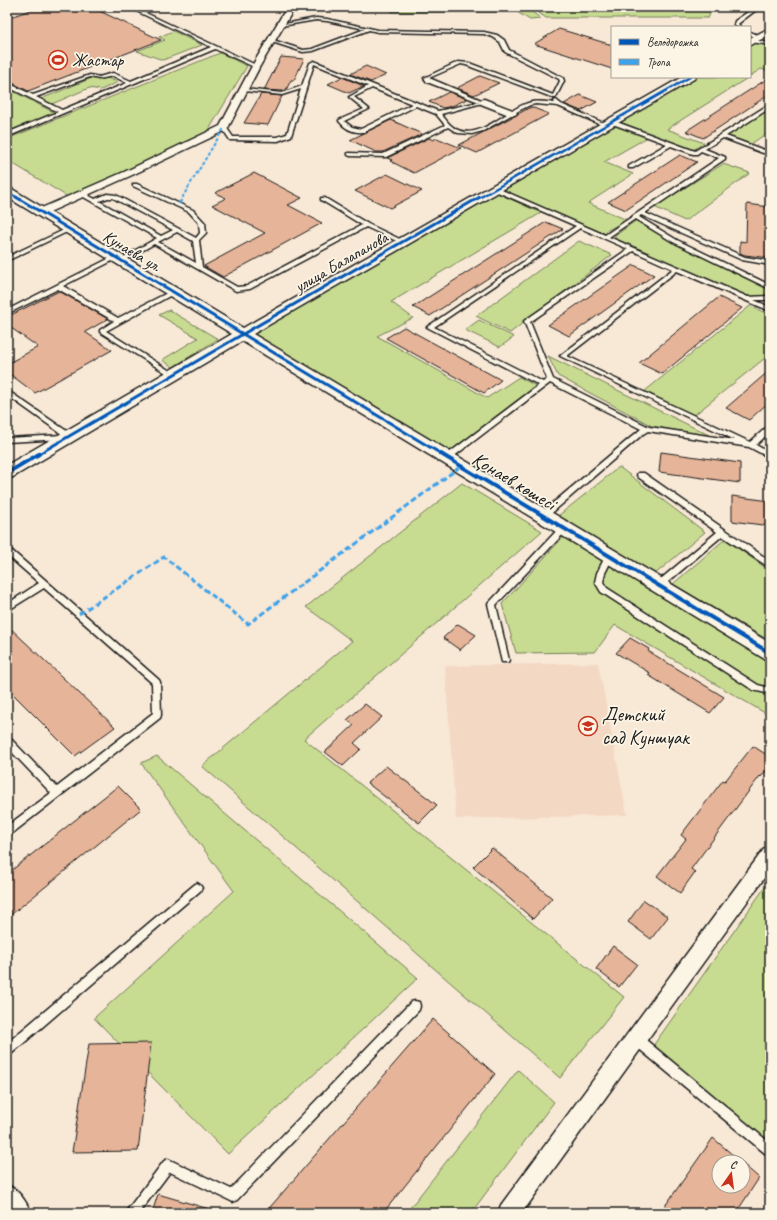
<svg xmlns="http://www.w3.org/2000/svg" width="777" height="1220" font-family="Caveat,sans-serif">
<rect width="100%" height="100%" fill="#f8e8d6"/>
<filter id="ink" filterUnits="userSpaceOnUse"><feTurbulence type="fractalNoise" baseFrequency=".025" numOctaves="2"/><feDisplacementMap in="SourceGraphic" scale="8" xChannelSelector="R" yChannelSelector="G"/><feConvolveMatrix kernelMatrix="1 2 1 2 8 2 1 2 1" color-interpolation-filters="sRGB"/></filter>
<g filter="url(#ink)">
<polygon fill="#f3d8c3" points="598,663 627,815 456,819 445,666"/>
<g fill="#c7dc91" stroke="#727c56">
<polygon points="391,7 526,7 541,19 530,20 517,12 392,12"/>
<polygon points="542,7 636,7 638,11 703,7 705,11 711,12 708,18 546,18 539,13"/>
<polygon points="173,31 202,45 163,60 137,51 165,40 159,37"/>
<polygon points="755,42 770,45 770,72 761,69 750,76 750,45"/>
<polygon points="220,53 247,66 207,133 68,197 7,160 7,139"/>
<polygon points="99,75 118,82 101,90 89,88 52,104 41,99"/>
<polygon points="694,77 749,77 667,129 704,143 693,150 617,121"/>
<polygon points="7,88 55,113 7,133"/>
<polygon points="770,108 770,131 751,144 727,136"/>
<polygon points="614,124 648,137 604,162 633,174 588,203 627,220 602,233 500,188"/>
<polygon points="723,164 750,173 685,221 654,207"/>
<polygon points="495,192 541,213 391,302 413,318 377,336 487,398 519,377 536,386 447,454 249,333"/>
<polygon points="638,219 670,240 770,289 770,296 747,296 612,238"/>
<polygon points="579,241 612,255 510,333 476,316"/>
<polygon points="750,306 770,315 770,354 693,416 645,391"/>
<polygon points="169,310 218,339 173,367 162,360 198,338 159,315"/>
<polygon points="479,320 514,337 500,347 465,330"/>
<polygon points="548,356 715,438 652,426 558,376"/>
<polygon points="619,467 705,532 654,575 558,516"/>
<polygon points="462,483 542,531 304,739 624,997 560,1078 202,766 352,641 306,607"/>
<polygon points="565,535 770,659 770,716 615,625 595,652 516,653 502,604"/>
<polygon points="725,539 770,571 770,641 673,584"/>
<polygon points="157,756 418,978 228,1154 94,1018 234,891 141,763"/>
<polygon points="770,880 770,1146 669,1058 648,1053"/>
<polygon points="518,1070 554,1102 471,1213 406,1213"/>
</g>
<g fill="#e6b498" stroke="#1c1c1c">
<polygon points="40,7 91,7 161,40 28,91 7,80 7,18"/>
<polygon points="559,29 612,45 612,69 534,44"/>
<polygon points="281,57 304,59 294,80 291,80 286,90 282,91 264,90"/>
<polygon points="366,66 386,75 371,82 350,74"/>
<polygon points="480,76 499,83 474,95 457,88"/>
<polygon points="342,77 364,86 349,93 328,84"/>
<polygon points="770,77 770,94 703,138 686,131"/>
<polygon points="449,92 467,99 452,106 443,108 429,102"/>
<polygon points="261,94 282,96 268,125 244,123"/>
<polygon points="580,95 597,102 581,111 564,104"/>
<polygon points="531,107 549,114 477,153 459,145"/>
<polygon points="391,120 422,134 383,152 376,152 350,140"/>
<polygon points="429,138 433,140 437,138 461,148 414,173 390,161 392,160 387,158"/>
<polygon points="680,155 697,162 626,210 608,202"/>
<polygon points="254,173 302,198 288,205 322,223 223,277 204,266 265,233 212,205 226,198 215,193"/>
<polygon points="387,174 422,191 390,208 355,191"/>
<polygon points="747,204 770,207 770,258 745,255 740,253 740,241 746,242"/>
<polygon points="546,222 563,229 430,316 413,307"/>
<polygon points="634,265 654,275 569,336 548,325"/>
<polygon points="59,291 108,319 85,332 112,350 35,393 7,372 7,364 38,347 7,325 7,317"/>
<polygon points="719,297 742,308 662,374 639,363"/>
<polygon points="404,327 501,380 484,393 386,338"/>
<polygon points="770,370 770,401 749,420 726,408"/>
<polygon points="661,452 740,463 740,483 659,472"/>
<polygon points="732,496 770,501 770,526 732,521"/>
<polygon points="458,624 476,635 460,650 443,638"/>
<polygon points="7,625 115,727 75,756 7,688"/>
<polygon points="630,638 649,649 648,651 724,697 710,713 648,675 650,673 616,653"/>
<polygon points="365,704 382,717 354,743 361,749 343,766 325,752 354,725 347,720"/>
<polygon points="753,746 770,757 770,766 761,777 760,776 691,869 695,872 680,893 657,876 686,839 681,835 723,780 725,781"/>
<polygon points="386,766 437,805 419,823 367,783"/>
<polygon points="118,786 141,809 7,918 7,874"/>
<polygon points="492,848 552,898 533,919 473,867"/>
<polygon points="644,900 668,917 651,939 628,922"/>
<polygon points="613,946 637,964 619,987 596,969"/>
<polygon points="433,1019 495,1074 383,1213 265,1213"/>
<polygon points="151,1043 138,1151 72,1152 89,1044"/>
<polygon points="713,1138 741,1162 719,1162 719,1186 743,1186 743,1164 759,1178 736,1213 660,1213"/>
<polygon points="158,1194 209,1209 209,1213 152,1213"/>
</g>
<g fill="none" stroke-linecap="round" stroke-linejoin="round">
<defs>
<g id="service">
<path d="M128 7H133L258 66 254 67 215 49 7 137V133L58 112 8 87V85H12L33 95 90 75 99 77 113 73 131 81 211 47ZM113 76 127 83 62 110 36 97 90 77 99 79Z"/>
<polygon points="755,7 760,7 739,23 738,24 741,27 737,27 734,25 735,21"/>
<path d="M316 18 327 19 378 30 484 32 497 35 504 40 509 50 563 78 564 81 556 97 554 98 466 65 461 64 429 78 486 102 441 114C447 121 452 129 461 131 483 137 508 109 528 103 537 100 546 102 555 103L554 101 556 100 561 104 608 125 604 126 558 106 536 104 530 105 518 111 483 131 472 134 458 133 448 127 386 157 350 156 348 155V153L383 154 445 125 436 114 416 106 364 132C354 133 345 129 339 121V120L364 109 349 97 368 86 314 64 291 136 278 141 230 140 222 128V127H226L233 137H277L287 134 301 89 282 95 244 91 242 90 244 89 282 93 302 86 310 63 314 61 438 111 479 102 427 82 424 78 458 62 469 63 553 95 560 81 559 79 505 52 500 42 493 37 484 34 378 32 369 30 313 51 303 52 269 41 273 40 303 50 312 49 365 29 327 21 316 20 281 26 279 25ZM372 88 412 104 361 129 352 127 344 121 369 109 354 97Z"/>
<polygon points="750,32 760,36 760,37 758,38 750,35"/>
<polygon points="753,40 770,43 770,45 751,42 751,41"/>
<path d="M768 105H770V108L726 136 764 150 770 146V151L767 153H763L723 138 705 149 725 157V159L645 213 745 257 770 261V265L742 260 641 215 639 217 677 240 770 285V289L673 242 635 219 609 237 748 297 770 296V300H754L770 307V311L677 271 567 356 750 442 768 426H770V432L756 445 770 453V458L749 447 648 431 643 434 546 518H540L539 516 540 514 641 429 550 383 449 460H445L443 458 445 456 539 385 427 327 576 226 493 190V188H497L605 235 719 158 701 151 697 154H693L671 146 633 168H629V166L667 144 610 123V121H614L695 151ZM580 228 628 249 524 321 547 379 543 382 434 327ZM633 251 673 269 560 356 735 440 649 427 553 379 530 322Z"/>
<path d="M133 184H137L193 210 205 223 206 233 199 240 202 267 237 287 247 286 362 225 321 200V198H325L368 224 406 242 401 243 366 227 250 289 236 291 154 244 124 261H120V259L157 238 80 195V193H84L95 199 107 194 116 195 196 238 200 233 199 223 189 212 133 186ZM108 198H113L173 230 161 236 99 201ZM177 232 193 241 196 263 158 242Z"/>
<polygon points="68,228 73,229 7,261 7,257"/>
<polygon points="116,255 118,256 118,258 63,286 118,318 171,291 175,291 175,293 106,331 175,374 175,376 171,376 100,332 100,330 114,321 58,289 7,314 7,310"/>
<polygon points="7,390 71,434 72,436 71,438 64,439 7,442 7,438 63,435 7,395"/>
<polygon points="638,473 644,473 770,561 770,568 722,536 662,587 656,587 655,585 656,583 717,532 638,477 637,475"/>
<polygon points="564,525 568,528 567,530 496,605 509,660 508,662 502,662 488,604 561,526"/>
<polygon points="7,548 10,549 159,680 160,682 161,715 160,718 10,835 7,836 7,826 51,793 7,747 7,737 10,738 57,787 153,713 152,683 44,588 7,611 7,604 39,583 7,555"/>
<polygon points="610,552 614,555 605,573 603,582 607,588 758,685 770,688 770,694 753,690 601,592 595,582 597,573 607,553"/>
<polygon points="197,883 200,885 202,888 200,891 11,1054 7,1055 7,1043 194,885"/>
<polygon points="415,1001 419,1002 420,1006 419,1010 237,1200 233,1202 229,1200 170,1172 139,1213 126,1213 128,1209 164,1161 168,1159 231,1189 411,1002"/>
<polygon points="636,1034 640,1035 770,1143 770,1156 766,1154 632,1043 631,1039 632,1035"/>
</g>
<g id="minor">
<polygon points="287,7 295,7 260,66 227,130 130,176 45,214 37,214 36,212 37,210 124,172 220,126 252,66"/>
<polygon points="484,99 515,111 517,113 515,115 509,115 481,104 479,102 481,100"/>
<polygon points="770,847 770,870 522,1213 498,1213 501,1205 764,849"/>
<path d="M7 1185C19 1190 26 1201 31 1213H7Z"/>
</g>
<g id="tertiary">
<polygon points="770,28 770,35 750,45 750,38"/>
<polygon points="682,77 696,77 694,79 253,334 770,643 770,661 763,658 242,341 13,477 7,479 7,465 232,334 7,197 7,188 12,189 243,328"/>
</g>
</defs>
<use href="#service" stroke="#1c1c1c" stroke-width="3"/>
<use href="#minor" stroke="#1c1c1c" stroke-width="3"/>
<use href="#tertiary" stroke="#1c1c1c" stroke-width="3"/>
<use href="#service" fill="#fcf5e5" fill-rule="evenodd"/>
<use href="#minor" fill="#fcf5e5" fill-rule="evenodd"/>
<use href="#tertiary" fill="#fcf5e5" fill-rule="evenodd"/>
<polyline stroke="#3da2ea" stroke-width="2" stroke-dasharray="3.5 2" stroke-linecap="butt" points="182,198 224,128"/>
<polyline stroke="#3da2ea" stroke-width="2.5" stroke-dasharray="4.5 2.5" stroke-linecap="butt" points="179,204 183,197"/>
<polyline stroke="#3da2ea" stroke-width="3" stroke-dasharray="6 3" stroke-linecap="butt" points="79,614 164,557 248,624 461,466"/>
<defs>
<g id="cycleway-far2">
<polyline points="7,192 18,198"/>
<polyline points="479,198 690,77"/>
</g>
<g id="cycleway-far1">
<polyline points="16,197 443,455"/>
<polyline points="37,455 243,334 480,197"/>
</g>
<g id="cycleway">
<polyline points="441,454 770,653"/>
<polyline points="7,473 39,454"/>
</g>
</defs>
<use href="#cycleway-far2" stroke="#fcf5e5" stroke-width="4"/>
<use href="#cycleway-far1" stroke="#fcf5e5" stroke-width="5"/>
<use href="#cycleway" stroke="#fcf5e5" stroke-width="6"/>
<use href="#cycleway-far2" stroke="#0057b8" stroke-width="2.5"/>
<use href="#cycleway-far1" stroke="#0057b8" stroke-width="3"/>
<use href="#cycleway" stroke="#0057b8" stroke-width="4"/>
</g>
</g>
<defs>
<symbol id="stadium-ring" viewBox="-11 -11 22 22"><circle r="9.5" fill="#fcf5e5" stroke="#c8321e" stroke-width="1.5"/><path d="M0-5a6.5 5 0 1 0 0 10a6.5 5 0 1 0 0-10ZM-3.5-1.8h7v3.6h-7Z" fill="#c8321e"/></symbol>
<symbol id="school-ring" viewBox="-11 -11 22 22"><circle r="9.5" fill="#fcf5e5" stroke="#c8321e" stroke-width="1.5"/><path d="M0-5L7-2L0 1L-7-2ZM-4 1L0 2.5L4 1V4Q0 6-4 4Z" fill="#c8321e"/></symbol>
</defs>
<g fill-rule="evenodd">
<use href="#stadium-ring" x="47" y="49" width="22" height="22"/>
<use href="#school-ring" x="577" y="715" width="22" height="22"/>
</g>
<g text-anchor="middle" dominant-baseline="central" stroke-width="3.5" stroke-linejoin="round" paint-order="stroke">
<g font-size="17" fill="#1c1c1c" stroke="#fcf5e5" text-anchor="start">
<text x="72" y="60">Жастар</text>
</g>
<g font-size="17" fill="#1c1c1c" stroke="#fcf5e5">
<text transform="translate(132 251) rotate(31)">Кунаева ул.</text>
<text transform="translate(341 262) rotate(-30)">улица Балапанова</text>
</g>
<g font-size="20" fill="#1c1c1c" stroke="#fcf5e5">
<text transform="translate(514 481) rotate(31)">Қонаев көшесі</text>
</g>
<g font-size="20" fill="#1c1c1c" stroke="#fcf5e5" text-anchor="start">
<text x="602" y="714">Детский<tspan x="602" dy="23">сад Куншуак</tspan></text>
</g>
</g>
<rect width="777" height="1220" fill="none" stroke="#fcf5e5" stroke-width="24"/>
<rect x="12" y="12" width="753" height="1196" fill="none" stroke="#1c1c1c" stroke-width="1.5" filter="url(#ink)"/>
<rect x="611" y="26" width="140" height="52" fill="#fcf5e5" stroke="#a29e95"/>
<rect x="619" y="39" width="20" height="6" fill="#0057b8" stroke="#a29e95"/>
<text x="647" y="46" font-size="12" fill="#1c1c1c">Велодорожка</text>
<rect x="619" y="59" width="20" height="6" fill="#3da2ea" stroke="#a29e95"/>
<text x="647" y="66" font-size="12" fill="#1c1c1c">Тропа</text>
<g transform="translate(731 1174) rotate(14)"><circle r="19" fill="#fcf5e5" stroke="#a29e95"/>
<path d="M0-3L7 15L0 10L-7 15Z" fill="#c8321e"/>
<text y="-6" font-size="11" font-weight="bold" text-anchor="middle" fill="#1c1c1c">С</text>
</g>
</svg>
